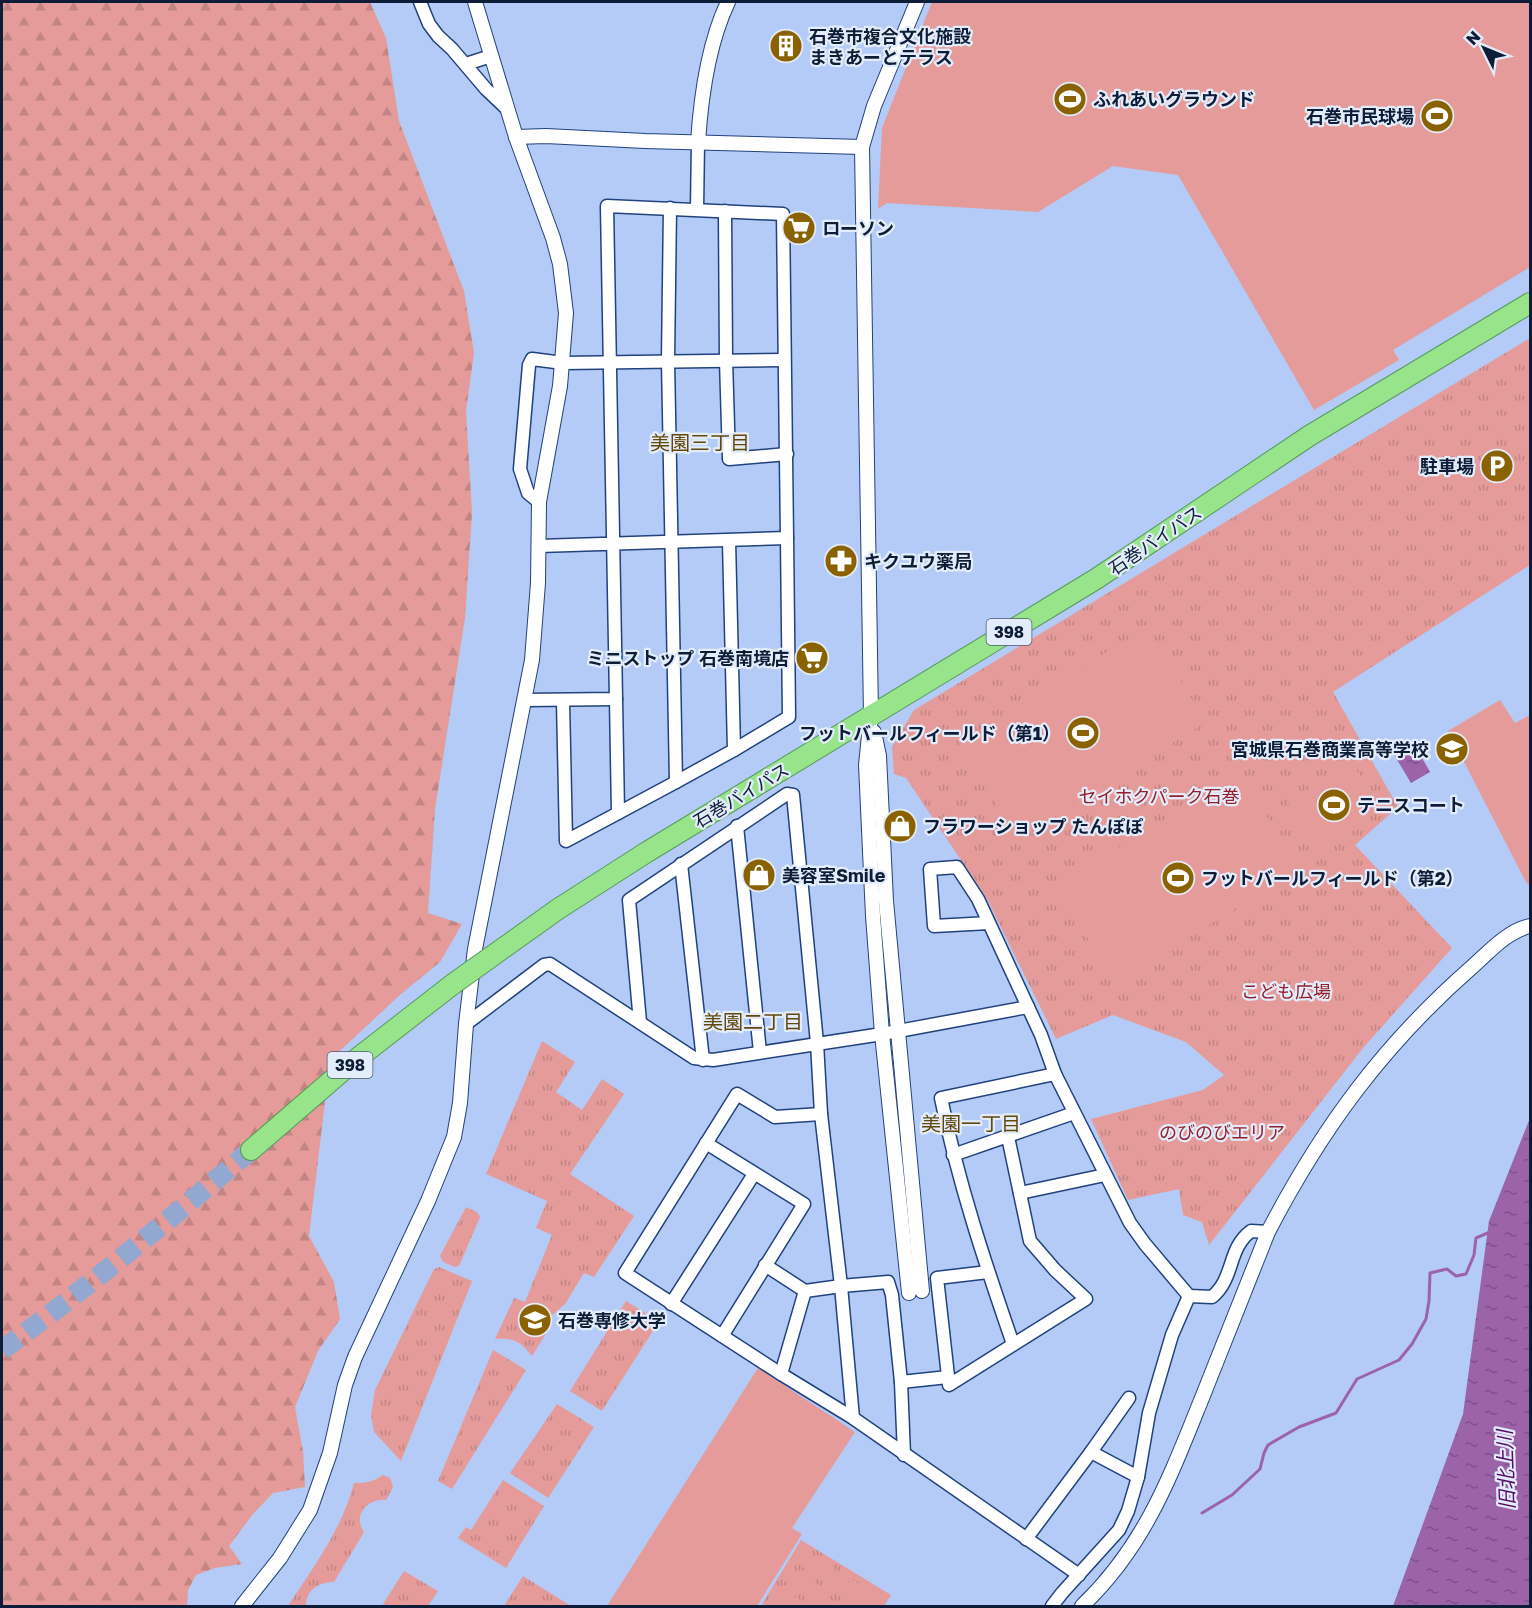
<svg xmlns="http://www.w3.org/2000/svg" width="1532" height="1608" font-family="'Golos Text','Noto Sans JP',sans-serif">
<defs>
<pattern id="grass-tufts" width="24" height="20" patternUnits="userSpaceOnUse" patternTransform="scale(1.5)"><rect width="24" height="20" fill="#e49b99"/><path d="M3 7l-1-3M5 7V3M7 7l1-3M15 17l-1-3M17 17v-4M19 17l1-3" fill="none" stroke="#c28584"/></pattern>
<pattern id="forest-firs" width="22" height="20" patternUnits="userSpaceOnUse" patternTransform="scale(1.5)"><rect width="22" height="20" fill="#e49b99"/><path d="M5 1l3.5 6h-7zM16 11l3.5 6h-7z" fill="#c28584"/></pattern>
<pattern id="water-ripples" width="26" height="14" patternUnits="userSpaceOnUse" patternTransform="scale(1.5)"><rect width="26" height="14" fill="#9d63a9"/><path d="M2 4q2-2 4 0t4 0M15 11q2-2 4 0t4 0" fill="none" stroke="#7e518a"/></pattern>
</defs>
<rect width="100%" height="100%" fill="#b3cbf6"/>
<g fill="url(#grass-tufts)">
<polygon points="1530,338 1530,565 1333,692 1398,807 1355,845 1452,948 1363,1048 1209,1245 1202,1222 1183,1215 1179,1189 1128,1200 1091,1119 1203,1090 1224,1075 1186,1042 1113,1015 1056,1039 987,899 906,778 894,774 892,747 914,710"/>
<path d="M542 1041 575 1062 556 1092 582 1110 602 1079 624 1094 570 1174 634 1216 594 1277 584 1273 565 1304 550 1317 545 1335 532 1356C520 1341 515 1338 495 1339L514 1298 525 1302 552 1235 536 1228 547 1201 486 1174Z"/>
<polygon points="466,1207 477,1212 480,1217 459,1266 455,1267 443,1262 440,1256"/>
<polygon points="439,1267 472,1281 401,1461 374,1432 371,1415 375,1390 434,1269"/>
<polygon points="626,1301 655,1319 656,1326 602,1411 570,1391"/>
<polygon points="493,1350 526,1370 452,1489 438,1481"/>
<polygon points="557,1404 594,1427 548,1498 510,1473"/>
<path d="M383 1475 390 1478 393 1487 386 1500C368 1498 352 1515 364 1532L334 1582C319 1582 306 1590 306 1606H288C314 1566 342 1529 354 1483 366 1483 373 1482 383 1475Z"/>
<polygon points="503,1480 544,1506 506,1568 458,1538 466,1527 471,1530"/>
<polygon points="801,1540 891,1595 884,1606 765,1606 762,1604"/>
<polygon points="404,1571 438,1591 428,1606 388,1606 383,1604"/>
<polygon points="523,1576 571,1606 504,1606"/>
</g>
<polygon fill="url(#forest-firs)" points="2,2 370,2 386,38 399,121 464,291 474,353 466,411 472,513 465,618 435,809 428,913 462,924 440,962 401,994 330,1060 309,1236 334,1282 340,1319 318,1351 295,1407 303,1451 305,1487 273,1493 253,1514 229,1546 242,1564 215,1568 196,1575 188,1590 187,1606 2,1606"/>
<g fill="#e49b99">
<polygon points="932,2 1530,2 1530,267 1393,350 1399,360 1314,410 1178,175 1113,166 1038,212 887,203 878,209 882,128"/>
<polygon points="1147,627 1206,722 1018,839 959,744"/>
<polygon points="1500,700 1515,723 1530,715 1530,884 1527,884 1448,731"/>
<polygon points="1351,762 1382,808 1317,848 1287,802"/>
<polygon points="1240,773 1299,869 1115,983 1056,886"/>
<polygon points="758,1368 855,1432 792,1528 802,1534 757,1606 607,1606"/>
<polygon points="806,1551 835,1568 827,1582 798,1564"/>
<polygon points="794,1570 823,1587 815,1600 786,1583"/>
<polygon points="851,1579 880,1596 874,1606 867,1606 843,1592"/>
<polygon points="782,1589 811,1606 781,1606 774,1603"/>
</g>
<g fill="url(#water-ripples)">
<polygon points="1413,742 1430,772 1411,783 1393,753"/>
<polygon points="1530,1118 1530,1606 1393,1606 1463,1414 1489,1221"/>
</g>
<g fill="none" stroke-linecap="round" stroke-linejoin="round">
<polyline stroke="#9d63a9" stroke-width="3" points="1202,1513 1232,1495 1260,1469 1264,1453 1268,1445 1299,1427 1336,1413 1357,1379 1399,1360 1412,1344 1426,1319 1429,1301 1430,1273 1447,1269 1456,1276 1466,1274 1474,1255 1476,1238 1490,1232"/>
<path stroke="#92a8d0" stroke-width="20" stroke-dasharray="20 10" stroke-linecap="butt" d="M2 1350C88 1287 170 1219 251 1150"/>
<defs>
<g id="minor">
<polyline points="420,2 429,24 438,36 452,49 486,89 506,108"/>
<polyline points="466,64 491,56"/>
<polyline points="697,209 698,142"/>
<polyline points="725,211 726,360 729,459 787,454"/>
<polyline points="539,502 528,493 520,469 529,365 532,359 563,363 784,360"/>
<polyline points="616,699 618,813"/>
<polyline points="525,700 616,699 607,206 783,214 787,538 539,546"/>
<polyline points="563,701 566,841 676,782 668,361 670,208"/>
<polyline points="734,750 789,717 787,538"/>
<polyline points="676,782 734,750 729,541"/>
<polyline points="737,826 760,1052"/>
<polyline points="681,864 703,1060"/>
<polyline points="989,923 934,926 930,869 957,867 978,899 1028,1007"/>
<polyline points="640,1022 629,900 787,794 793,795 817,1043 821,1114 841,1286 853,1418"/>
<polyline points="466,1024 544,965 550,964 694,1058 713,1060 882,1034 1028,1007 1041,1035 1055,1074 1130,1223 1145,1244 1189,1296"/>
<polyline points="821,1114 775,1117 737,1094 625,1273 781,1374 853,1418 1079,1575"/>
<polyline points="706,1143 804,1204 722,1336"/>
<polyline points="953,1155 1074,1113"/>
<polyline points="1020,1193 1105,1175"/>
<polyline points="765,1265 805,1291"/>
<polyline points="988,1272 937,1278 949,1385 1086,1299 1055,1270 1030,1241 1008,1137"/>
<polyline points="671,1304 754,1174"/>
<path d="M1013 1344C985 1263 958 1182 941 1098L1055 1074"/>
<polyline points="781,1374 805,1291 841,1286 888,1282 892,1295 901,1382 904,1455"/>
<polyline points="901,1382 948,1377"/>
<polyline points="1091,1452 1138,1477"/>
<polyline points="1026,1539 1091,1452 1129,1398"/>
<path d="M1052 1606 1062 1593 1119 1530 1128 1511 1138 1477 1149 1413 1172 1335 1189 1296 1212 1297C1235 1278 1227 1249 1251 1231L1268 1232"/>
</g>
<g id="tertiary">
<polyline points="516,137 546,136 645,141 862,147"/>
<path d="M698 142C701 96 708 44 728 2"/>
<polyline points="874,732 879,756 886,901 922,1291"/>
<polyline points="909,1293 882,1034 873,916 866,765 871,715 862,147 874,106 917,2"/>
<polyline points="242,1606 280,1558 310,1510 330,1453 345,1385 355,1357 428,1201 454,1137 460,1103 466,1024 475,949 532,660 538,583 539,502 560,386 566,313 560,264 553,238 516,137 475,2"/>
<path d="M1082 1606C1145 1546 1170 1477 1202 1398 1224 1343 1246 1288 1268 1232 1322 1128 1383 1045 1472 967 1489 952 1507 931 1530 926"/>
</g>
<g id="trunk">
<polyline points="488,959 558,909 647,852 1096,579 1309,436 1530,303"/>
<polyline points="251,1150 354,1061 453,984"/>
</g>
</defs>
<use href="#minor" stroke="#21427e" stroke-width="15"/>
<use href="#tertiary" stroke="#21427e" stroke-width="16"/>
<use href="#trunk" stroke="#569a5a" stroke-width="22"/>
<use href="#minor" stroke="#fff" stroke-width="12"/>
<use href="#tertiary" stroke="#fff" stroke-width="14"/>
<use href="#trunk" stroke="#97e48a" stroke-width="20"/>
<defs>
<polyline id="trunk-bridge" points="453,984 488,959"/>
</defs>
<use href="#trunk-bridge" stroke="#569a5a" stroke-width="22" stroke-linecap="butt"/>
<use href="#trunk-bridge" stroke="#97e48a" stroke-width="20"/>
</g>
<defs>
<symbol id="building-disc" viewBox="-11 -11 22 22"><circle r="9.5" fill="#8a6201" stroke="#e3ecfa"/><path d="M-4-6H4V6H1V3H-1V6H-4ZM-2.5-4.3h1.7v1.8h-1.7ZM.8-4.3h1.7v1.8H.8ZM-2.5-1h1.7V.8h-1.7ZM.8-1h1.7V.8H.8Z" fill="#fff"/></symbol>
<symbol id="stadium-disc" viewBox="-11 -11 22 22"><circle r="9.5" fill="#8a6201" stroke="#e3ecfa"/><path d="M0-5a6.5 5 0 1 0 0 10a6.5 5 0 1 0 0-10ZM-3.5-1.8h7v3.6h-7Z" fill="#fff"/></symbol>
<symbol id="supermarket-disc" viewBox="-11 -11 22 22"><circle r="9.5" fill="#8a6201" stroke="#e3ecfa"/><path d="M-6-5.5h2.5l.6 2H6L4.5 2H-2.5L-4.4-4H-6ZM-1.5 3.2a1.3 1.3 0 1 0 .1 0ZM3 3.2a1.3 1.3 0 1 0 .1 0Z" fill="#fff"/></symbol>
<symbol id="parking-disc" viewBox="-11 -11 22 22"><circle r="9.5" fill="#8a6201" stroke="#e3ecfa"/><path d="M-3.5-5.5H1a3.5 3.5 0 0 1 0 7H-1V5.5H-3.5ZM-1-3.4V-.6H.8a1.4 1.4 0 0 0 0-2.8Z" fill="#fff"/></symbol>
<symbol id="pharmacy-disc" viewBox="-11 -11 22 22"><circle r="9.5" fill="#8a6201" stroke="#e3ecfa"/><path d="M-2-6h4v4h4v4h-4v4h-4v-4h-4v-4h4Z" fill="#fff"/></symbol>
<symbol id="school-disc" viewBox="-11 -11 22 22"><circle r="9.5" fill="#8a6201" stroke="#e3ecfa"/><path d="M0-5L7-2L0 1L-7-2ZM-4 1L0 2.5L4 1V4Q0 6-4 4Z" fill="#fff"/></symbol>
<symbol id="shop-disc" viewBox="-11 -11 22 22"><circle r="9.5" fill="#8a6201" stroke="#e3ecfa"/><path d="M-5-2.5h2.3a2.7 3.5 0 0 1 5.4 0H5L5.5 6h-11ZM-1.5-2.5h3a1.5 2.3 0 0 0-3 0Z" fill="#fff"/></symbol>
<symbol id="university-disc" viewBox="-11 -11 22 22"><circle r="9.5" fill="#8a6201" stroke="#e3ecfa"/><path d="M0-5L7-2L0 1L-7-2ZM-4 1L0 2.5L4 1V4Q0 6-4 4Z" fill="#fff"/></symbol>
</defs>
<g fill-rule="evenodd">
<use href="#building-disc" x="767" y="27" width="38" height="38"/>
<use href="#stadium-disc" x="1051" y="80" width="38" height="38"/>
<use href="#stadium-disc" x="1418" y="97" width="38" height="38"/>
<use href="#supermarket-disc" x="780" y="209" width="38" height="38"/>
<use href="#parking-disc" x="1478" y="447" width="38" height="38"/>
<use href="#pharmacy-disc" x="822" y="542" width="38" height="38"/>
<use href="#supermarket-disc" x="793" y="639" width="38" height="38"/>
<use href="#stadium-disc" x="1064" y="714" width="38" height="38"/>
<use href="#school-disc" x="1433" y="730" width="38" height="38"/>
<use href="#stadium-disc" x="1315" y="786" width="38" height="38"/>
<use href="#shop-disc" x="881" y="807" width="38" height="38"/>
<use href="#shop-disc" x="740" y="856" width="38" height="38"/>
<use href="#stadium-disc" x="1159" y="859" width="38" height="38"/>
<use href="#university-disc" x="516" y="1301" width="38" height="38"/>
</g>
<g text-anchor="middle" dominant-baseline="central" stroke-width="4.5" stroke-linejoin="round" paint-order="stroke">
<g fill="#e3ecfa" stroke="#4e5b72" stroke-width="1.5">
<rect x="986.5" y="619" width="45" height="26" rx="4.5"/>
<rect x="327.5" y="1052" width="45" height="26" rx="4.5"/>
</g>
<g font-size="16" font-weight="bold" fill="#0e1d37">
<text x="1009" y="632">398</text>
<text x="350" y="1065">398</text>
</g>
<g font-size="18" font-weight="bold" fill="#0e1d37" stroke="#e3ecfa" text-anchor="start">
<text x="809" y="36">石巻市複合文化施設<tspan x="809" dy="21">まきあーとテラス</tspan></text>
<text x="1093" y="99">ふれあいグラウンド</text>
<text x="1414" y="116" text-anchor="end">石巻市民球場</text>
<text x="822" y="228">ローソン</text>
<text x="1474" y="466" text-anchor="end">駐車場</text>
<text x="864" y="561">キクユウ薬局</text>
<text x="789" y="658" text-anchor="end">ミニストップ 石巻南境店</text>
<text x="1060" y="733" text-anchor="end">フットバールフィールド（第1）</text>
<text x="1429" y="749" text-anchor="end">宮城県石巻商業高等学校</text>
<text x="1357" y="805">テニスコート</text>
<text x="923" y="826">フラワーショップ たんぽぽ</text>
<text x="782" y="875">美容室Smile</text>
<text x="1201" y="878">フットバールフィールド（第2）</text>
<text x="558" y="1320">石巻専修大学</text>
</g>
<g font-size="18" fill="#0e1d37" stroke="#e3ecfa">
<text transform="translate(1155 540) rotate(-34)">石巻バイパス</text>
<text transform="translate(741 795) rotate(-31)">石巻バイパス</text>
</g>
<g font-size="18" fill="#941f2b" stroke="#e3ecfa">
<text x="1159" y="796">セイホクパーク石巻</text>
<text x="1286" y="991">こども広場</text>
<text x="1222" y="1132">のびのびエリア</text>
</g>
<g font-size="20" fill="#63480d" stroke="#e3ecfa">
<text x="700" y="442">美園三丁目</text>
<text x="753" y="1021">美園二丁目</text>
<text x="971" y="1123">美園一丁目</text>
</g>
<g font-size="20" font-style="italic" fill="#590a66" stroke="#e3ecfa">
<text transform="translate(1505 1470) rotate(-92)">旧北上川</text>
</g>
</g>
<rect width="1532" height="1608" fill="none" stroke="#0e1d37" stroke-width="6"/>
<g transform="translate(1484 48) rotate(313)" stroke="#e3ecfa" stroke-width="4.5" paint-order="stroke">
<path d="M0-4.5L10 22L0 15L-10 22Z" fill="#0e1d37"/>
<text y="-9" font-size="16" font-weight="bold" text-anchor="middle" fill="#0e1d37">N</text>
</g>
</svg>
